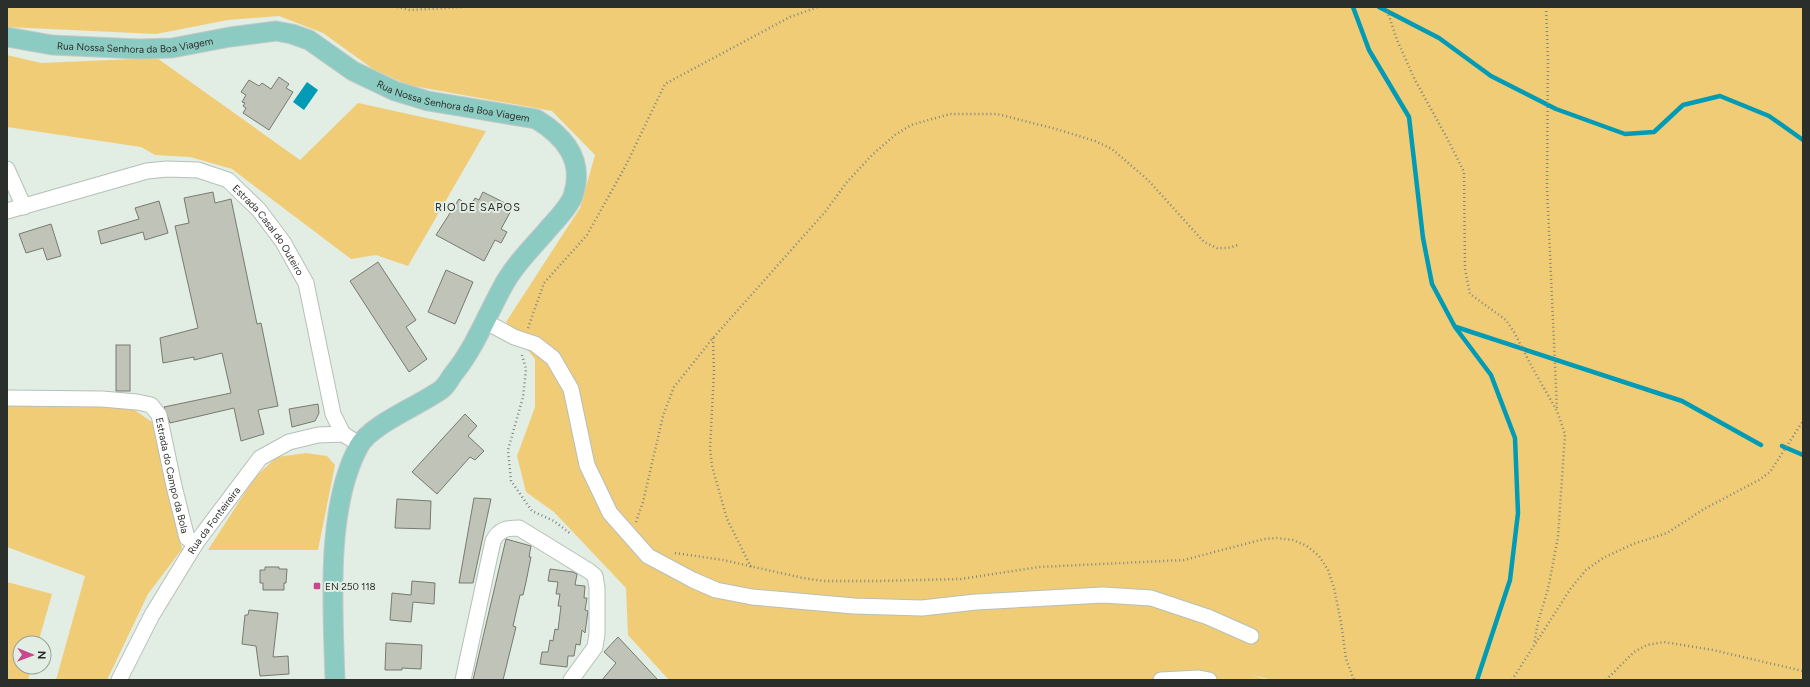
<svg xmlns="http://www.w3.org/2000/svg" width="1810" height="687" font-family="Figtree,sans-serif">
<rect width="100%" height="100%" fill="#e2ede4"/>
<g fill="#f1cc77">
<polygon points="7,7 1803,7 1803,680 1272,680 1252,675 1267,680 669,680 628,635 626,588 554,512 526,492 517,456 535,407 535,359 506,322 580,208 595,155 552,111 408,85 373,69 323,33 279,16 228,20 156,34 7,27"/>
<polygon points="7,55 41,63 157,58 300,160 358,103 486,131 408,266 376,255 351,259 232,169 190,157 155,155 141,147 7,127"/>
<polygon points="7,405 130,407 152,422 182,549 148,594 107,680 56,680 85,576 7,547"/>
<polygon points="306,453 327,456 335,465 318,550 208,550 255,477 277,457"/>
<polygon points="7,582 52,594 38,643 20,643 20,667 32,667 28,680 7,680"/>
</g>
<polygon fill="#029bb5" points="307,82 318,90 304,110 293,102"/>
<g fill="none" stroke-linecap="round" stroke-linejoin="round">
<g stroke="#029bb5" stroke-width="4.5">
<polyline points="1353,7 1369,50 1409,117 1423,238 1432,284 1455,327 1491,375 1515,438 1518,513 1510,580 1477,680"/>
<polyline points="1379,7 1439,38 1491,76 1556,109 1625,134 1654,132 1683,105 1720,96 1769,116 1803,140"/>
<polyline points="1456,327 1682,401 1761,445"/>
<polyline points="1782,446 1803,455"/>
</g>
</g>
<g fill="#c0c3b7" stroke="#777a6f">
<polygon points="279,77 289,84 286,88 293,92 269,130 243,113 246,108 243,106 245,103 242,102 246,95 241,92 249,80 259,86 262,83 271,89"/>
<polygon points="213,192 215,203 231,199 257,324 261,323 278,406 258,410 264,434 241,441 234,408 170,423 164,407 231,393 222,353 194,360 194,357 163,363 160,338 198,328 175,226 189,223 184,198"/>
<polygon points="483,192 513,207 501,229 507,232 501,243 495,240 484,261 436,235 459,199 470,207 475,198 479,200"/>
<polygon points="159,201 168,233 145,240 143,232 101,244 98,231 139,219 135,208"/>
<polygon points="51,224 61,256 47,260 43,248 26,253 19,234"/>
<polygon points="378,262 416,320 406,327 427,359 409,372 350,281"/>
<polygon points="446,270 473,282 455,324 428,312"/>
<rect x="116" y="345" width="14" height="46"/>
<polygon points="318,404 319,413 315,421 292,427 289,409"/>
<polygon points="465,414 477,426 468,436 484,451 475,460 470,457 437,494 412,472"/>
<polygon points="474,498 491,499 473,583 459,583"/>
<polygon points="397,499 431,501 430,529 395,528"/>
<polygon points="506,539 531,546 529,557 531,557 526,582 523,595 520,595 513,626 516,627 503,680 473,680"/>
<polygon points="265,567 279,567 279,569 287,569 286,583 284,583 284,590 263,590 263,583 260,583 260,570 265,570"/>
<polygon points="550,569 573,572 577,574 575,585 585,586 584,598 587,598 585,610 588,611 585,633 582,630 580,645 576,644 574,656 568,656 567,667 540,664 542,652 548,652 550,640 553,641 555,629 558,630 561,606 558,606 560,594 556,594 558,582 548,581"/>
<polygon points="412,581 435,583 434,604 413,602 411,622 390,620 392,593 411,595"/>
<polygon points="249,610 278,613 273,657 288,656 289,674 260,676 256,646 242,644 245,615 248,615"/>
<polygon points="618,637 632,652 658,680 602,680 616,663 604,652"/>
<polygon points="386,643 422,645 421,669 402,668 402,670 385,670"/>
</g>
<g fill="none" stroke-linecap="round" stroke-linejoin="round">
<defs>
<g id="minor">
<polyline points="7,169 24,207"/>
<path id="s1" d="M7 211 147 171 167 169 198 170 228 180 259 210 283 242 306 283 333 414 343 434"/>
<polyline points="486,322 514,337 535,344 553,358 571,389 587,465 610,513 648,556 693,580 716,590 752,597 854,606 922,608 976,602 1103,595 1151,598 1208,617 1251,636"/>
<path id="s2" d="M7 398 102 399 137 402 151 405 159 415 174 486 187 538 196 543"/>
<path id="s3" d="M119 680 152 615 196 543 260 458 289 442 318 435 343 434 351 439"/>
<path d="M463 680 493 541C499 529 507 528 519 528L589 571 595 576 597 588V634L595 647 571 680"/>
<polyline points="1161,680 1199,678 1209,680"/>
</g>
<g id="major">
<path id="s4" d="M7 37 52 45 139 49 172 48 230 37 276 31 292 34 309 40 353 71 395 91 428 101 536 119C564 136 585 160 573 196 569 207 557 219 549 228 533 247 513 266 502 288 486 317 475 347 454 373 450 378 447 385 442 389 421 405 371 424 359 446 325 508 333 610 335 680"/>
</g>
</defs>
<use href="#minor" stroke="#b5c0b7" stroke-width="17"/>
<use href="#major" stroke="#c8c9c8" stroke-width="21"/>
<g stroke="#7f8781" stroke-width="2.5" stroke-dasharray="1 3" stroke-linecap="butt">
<polyline points="397,7 410,10 464,7"/>
<polyline points="1386,7 1397,40 1415,80 1447,138 1464,172 1465,269 1470,294 1506,320 1514,332 1532,367 1557,411 1565,434 1558,537 1548,589 1538,622 1534,644"/>
<polyline points="1546,7 1548,59 1547,187 1557,410"/>
<polyline points="528,328 544,283 587,235 625,167 665,84 790,17 818,7"/>
<polyline points="713,338 714,372 710,448 712,466 727,519 751,567"/>
<polyline points="522,355 526,369 523,397 508,450 511,481 532,511 554,521 571,534"/>
<polyline points="636,522 643,502 663,416 674,387 713,338 825,212 847,182 872,155 895,135 911,125 950,114 997,114 1056,129 1095,141 1112,149 1148,180 1204,242 1217,248 1228,248 1238,245"/>
<polyline points="675,553 723,560 803,578 824,581 878,581 961,579 1039,567 1184,560 1264,539 1277,538 1293,540 1307,546 1319,556 1328,570 1334,588 1341,622 1346,659 1354,680"/>
<polyline points="1512,680 1571,588 1586,570 1603,558 1633,544 1667,533 1704,509 1759,480 1770,472 1803,421"/>
<polyline points="1606,680 1634,652 1647,645 1664,642 1713,650 1803,671"/>
</g>
<use href="#minor" stroke="#fff" stroke-width="15"/>
<use href="#major" stroke="#8ccbc2" stroke-width="19"/>
</g>
<rect fill="#c9478e" stroke="#e2ede4" stroke-width="1.5" x="313" y="582" width="8" height="8" rx="2"/>
<g text-anchor="middle" dominant-baseline="central" stroke-width="4" stroke-linejoin="round" paint-order="stroke">
<g font-size="10" fill="#2b2f2c" stroke="#e2ede4">
<text stroke="none"><textPath href="#s4" startOffset="129">Rua Nossa Senhora da Boa Viagem</textPath></text>
<text stroke="none"><textPath href="#s4" startOffset="465">Rua Nossa Senhora da Boa Viagem</textPath></text>
<text stroke="none"><textPath href="#s1" startOffset="293">Estrada Casal do Outeiro</textPath></text>
<text stroke="none"><textPath href="#s2" startOffset="219">Estrada do Campo da Bola</textPath></text>
<text stroke="none"><textPath href="#s3" startOffset="186">Rua da Fonteireira</textPath></text>
</g>
<g font-size="10" fill="#2b2f2c" stroke="#e2ede4" text-anchor="start">
<text x="325" y="586">EN 250 118</text>
</g>
<g font-size="11" letter-spacing="1" fill="#2b2f2c" stroke="#e2ede4">
<text x="478" y="207">RIO DE SAPOS</text>
</g>
</g>
<rect width="1810" height="687" fill="none" stroke="#2b2f2c" stroke-width="16"/>
<g transform="translate(32 655) rotate(91)"><circle r="19" fill="#e2ede4" stroke="#99a19a"/>
<path d="M0-3L7 15L0 10L-7 15Z" fill="#c9478e"/>
<text y="-6" font-size="11" font-weight="bold" text-anchor="middle" fill="#2b2f2c">N</text>
</g>
</svg>
